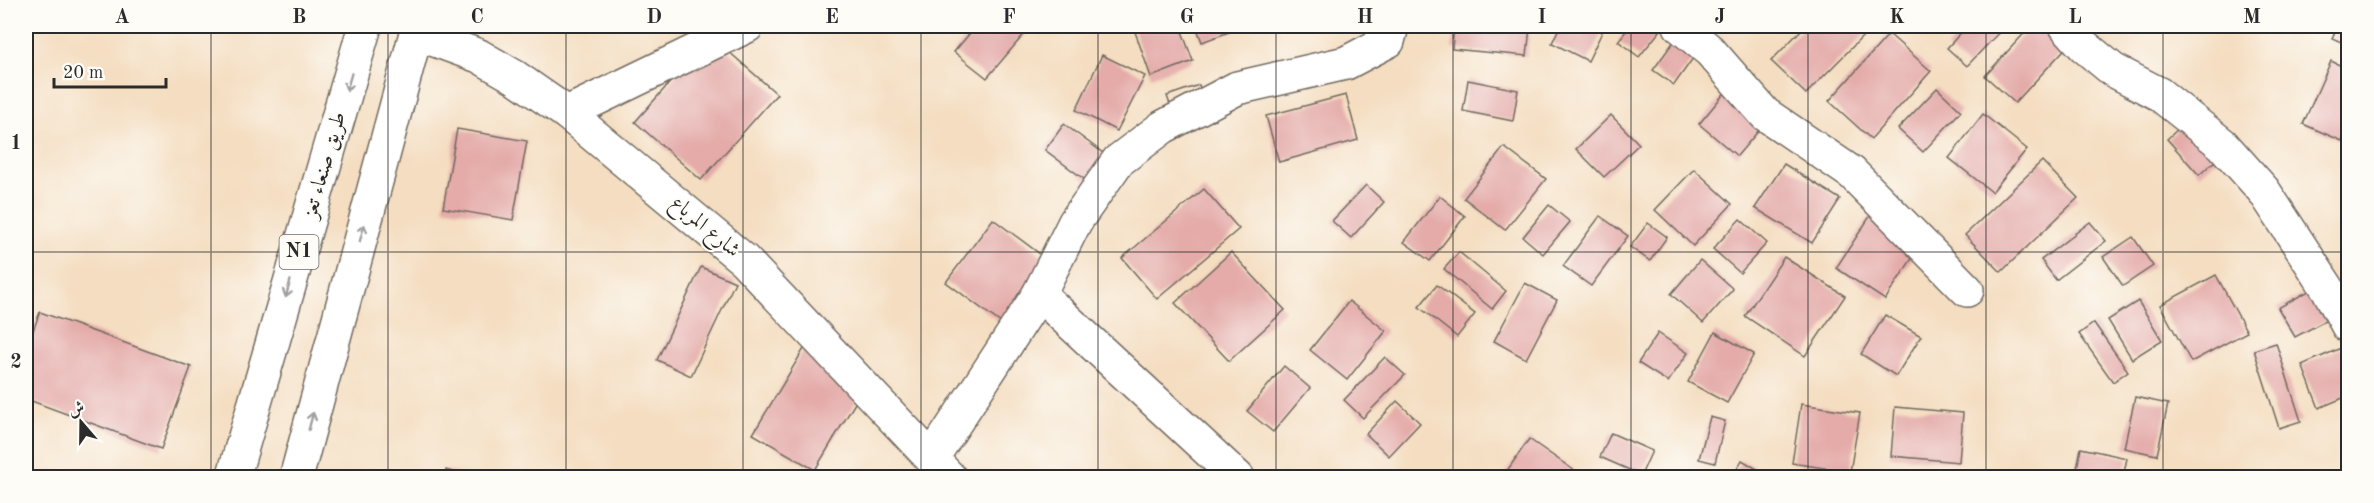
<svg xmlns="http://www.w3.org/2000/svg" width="2374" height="503" font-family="'Old Standard TT',Amiri,serif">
<rect width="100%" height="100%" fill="#fdfcf7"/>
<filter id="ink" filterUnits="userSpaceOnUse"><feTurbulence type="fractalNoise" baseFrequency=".0167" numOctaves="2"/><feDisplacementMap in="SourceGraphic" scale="12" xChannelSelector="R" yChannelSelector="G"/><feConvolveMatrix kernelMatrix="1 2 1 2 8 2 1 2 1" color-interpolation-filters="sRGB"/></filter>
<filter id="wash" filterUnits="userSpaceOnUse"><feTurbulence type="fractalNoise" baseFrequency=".008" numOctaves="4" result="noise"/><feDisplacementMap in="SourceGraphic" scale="24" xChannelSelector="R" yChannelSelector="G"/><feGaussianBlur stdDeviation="1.35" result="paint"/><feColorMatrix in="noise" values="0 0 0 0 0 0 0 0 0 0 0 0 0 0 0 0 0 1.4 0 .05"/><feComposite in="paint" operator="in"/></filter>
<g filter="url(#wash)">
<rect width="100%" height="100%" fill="#f4ddc0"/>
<g id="blocks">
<g fill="#e4aba9">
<polygon points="976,26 1031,26 987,78 954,52"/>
<polygon points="1143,26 1180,26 1193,61 1151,77 1134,29"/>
<polygon points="1196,26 1245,26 1202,42"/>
<polygon points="1327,26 1342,26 1329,30"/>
<polygon points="1454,26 1530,27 1527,56 1452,49"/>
<polygon points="1560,26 1605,26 1588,61 1552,43"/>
<polygon points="1630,26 1664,26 1639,57 1618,41"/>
<polygon points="1685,26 1715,27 1674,85 1653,70"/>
<polygon points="1805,26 1873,26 1806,94 1771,61"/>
<polygon points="1967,26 2005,26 1967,66 1947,48"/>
<polygon points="2031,26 2060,26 2074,39 2015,103 1985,76"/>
<polygon points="2338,26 2348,26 2348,45 2332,38"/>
<polygon points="1889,34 1931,71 1871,139 1829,101"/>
<polygon points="711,36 777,94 701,180 635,122"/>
<polygon points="1102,55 1145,76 1117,131 1076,110"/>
<polygon points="2331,61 2348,69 2348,126 2342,141 2303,124"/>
<polygon points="1468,80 1518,90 1513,121 1463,111"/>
<polygon points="1732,84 1772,115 1737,156 1699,124"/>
<polygon points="1199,85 1209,114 1177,125 1167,96"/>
<polygon points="1937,88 1961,111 1923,152 1898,129"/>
<polygon points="1346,95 1358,140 1279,162 1266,116"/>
<polygon points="2199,110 2232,146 2199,175 2167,139"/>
<polygon points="1983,114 2027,149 1992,192 1949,158"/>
<polygon points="1611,115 1639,144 1604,177 1576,149"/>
<polygon points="1064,124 1107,156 1088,182 1045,150"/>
<polygon points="457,129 527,141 513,220 443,208"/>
<polygon points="1504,147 1546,179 1505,230 1464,198"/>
<polygon points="2042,161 2078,198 2001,272 1965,235"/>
<polygon points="1784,164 1840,199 1812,243 1755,208"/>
<polygon points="1694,169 1732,204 1693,246 1655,210"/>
<polygon points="1366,185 1384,202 1351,238 1332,221"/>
<polygon points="1204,189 1239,229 1157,299 1122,258"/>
<polygon points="1440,196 1465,216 1430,261 1404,242"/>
<polygon points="1882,198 1931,229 1885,300 1836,268"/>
<polygon points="1549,205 1570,222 1543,254 1523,237"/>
<polygon points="1600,216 1628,236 1591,286 1563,266"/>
<polygon points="993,219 1052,263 1005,326 946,282"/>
<polygon points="1740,219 1767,243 1740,273 1713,249"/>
<polygon points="2090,222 2106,241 2056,280 2041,260"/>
<polygon points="1648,223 1667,237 1650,261 1630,247"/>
<polygon points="2133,237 2153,266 2123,286 2103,257"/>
<polygon points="1231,252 1285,310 1229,361 1175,303"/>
<polygon points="1459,252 1506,291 1492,309 1444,269"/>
<polygon points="1784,257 1845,296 1805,356 1745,316"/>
<polygon points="1700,260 1733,289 1703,323 1671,294"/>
<polygon points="701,267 735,282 691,376 657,360"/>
<polygon points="2216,275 2247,332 2191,362 2160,305"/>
<polygon points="2325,282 2342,312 2295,337 2278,308"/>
<polygon points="1525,283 1557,300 1526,359 1494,341"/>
<polygon points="1437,285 1475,314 1457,337 1419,307"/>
<polygon points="1349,301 1386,331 1347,380 1310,350"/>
<polygon points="2138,301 2162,340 2132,359 2108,320"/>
<polygon points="40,312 191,367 161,449 26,399 26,349"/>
<polygon points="1885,315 1921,336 1896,376 1861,354"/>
<polygon points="2094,323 2128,371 2113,382 2079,334"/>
<polygon points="1715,332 1754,354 1727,403 1688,382"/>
<polygon points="1658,333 1688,353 1668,382 1638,363"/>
<polygon points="808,342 870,378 815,470 753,434"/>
<polygon points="2276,343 2301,421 2279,428 2254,350"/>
<polygon points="2348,345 2348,396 2319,408 2302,365"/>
<polygon points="1385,357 1405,375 1363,418 1344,400"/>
<polygon points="1284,366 1310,388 1273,432 1247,411"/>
<polygon points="2135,397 2168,404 2157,455 2124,448"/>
<polygon points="1397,401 1420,423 1389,456 1366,434"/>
<polygon points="1801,404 1860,413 1850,472 1792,463"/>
<polygon points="1895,407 1963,413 1959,462 1891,456"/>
<polygon points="1710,417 1725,421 1715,463 1699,459"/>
<polygon points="1611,433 1652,451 1641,475 1600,457"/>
<polygon points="1529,439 1585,478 1502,478"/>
<polygon points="2081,448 2127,458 2123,478 2075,478"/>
<polygon points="1742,460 1772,478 1732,478"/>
<polygon points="446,470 469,477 469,478 444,478"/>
</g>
</g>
</g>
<g filter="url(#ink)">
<use href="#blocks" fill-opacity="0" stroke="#71695f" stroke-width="1.5"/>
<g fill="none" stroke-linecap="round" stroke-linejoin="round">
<defs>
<g id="minor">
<polyline points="1680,26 1710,51 1765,114 1852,173 1967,290"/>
<polyline points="2066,26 2084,46 2113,70 2159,94 2222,144 2264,191 2328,289 2348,326"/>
<polyline points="567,113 747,26"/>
<polyline points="1039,294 1238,478"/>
<polyline points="932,458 1039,294 1075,222 1118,161 1163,127 1237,88 1346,63 1388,41 1392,26"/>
</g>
<polyline id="tertiary" points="416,33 479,56 515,77 567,113 744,260 950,478"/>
<g id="trunk">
<polyline points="233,478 365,26"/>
<polyline points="296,478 418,26"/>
</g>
</defs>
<use href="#minor" stroke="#71695f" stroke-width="36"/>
<use href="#tertiary" stroke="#71695f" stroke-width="36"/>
<use href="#trunk" stroke="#71695f" stroke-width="36"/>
<use href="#minor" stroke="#fff" stroke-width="33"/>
<use href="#tertiary" stroke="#fff" stroke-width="33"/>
<use href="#trunk" stroke="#fff" stroke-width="33"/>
</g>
<defs><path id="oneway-shaft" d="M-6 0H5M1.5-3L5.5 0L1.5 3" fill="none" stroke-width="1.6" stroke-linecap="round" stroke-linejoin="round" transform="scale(1.5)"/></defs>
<g stroke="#a0a0a0">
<use href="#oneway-shaft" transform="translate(349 82) rotate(106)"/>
<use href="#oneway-shaft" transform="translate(362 233) rotate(-75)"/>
<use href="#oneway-shaft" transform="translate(288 289) rotate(106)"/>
<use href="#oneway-shaft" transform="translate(311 421) rotate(-75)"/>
</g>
</g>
<path fill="none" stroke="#2b2b2b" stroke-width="1.5" stroke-opacity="0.55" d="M211 26V478M388 26V478M566 26V478M743 26V478M921 26V478M1098 26V478M1276 26V478M1453 26V478M1631 26V478M1808 26V478M1986 26V478M2163 26V478M26 252H2348"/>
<g text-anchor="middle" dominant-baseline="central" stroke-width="4.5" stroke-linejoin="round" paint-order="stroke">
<rect fill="#fdfcf7" stroke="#6a6a68" stroke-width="1.5" x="279.5" y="235" width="39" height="34" rx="4.5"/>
<g font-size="20" font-weight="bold" fill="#2b2b2b">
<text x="299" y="252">N1</text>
</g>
<g font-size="21" fill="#2b2b2b" stroke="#fdfcf7">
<text transform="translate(325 165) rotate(-74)">طريق صنعاء تعز</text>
<text transform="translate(705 227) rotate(40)">شارع المرباع</text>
</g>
</g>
<rect width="2374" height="503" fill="none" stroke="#fdfcf7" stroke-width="66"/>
<g transform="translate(81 422) rotate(340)" stroke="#fdfcf7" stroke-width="4.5" paint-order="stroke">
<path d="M0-4.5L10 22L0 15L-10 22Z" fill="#2b2b2b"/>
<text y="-9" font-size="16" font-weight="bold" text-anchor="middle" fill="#2b2b2b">ش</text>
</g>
<path d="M54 78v9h112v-9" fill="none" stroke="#2b2b2b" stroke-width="3"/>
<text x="63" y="78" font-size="18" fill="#2b2b2b" stroke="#fdfcf7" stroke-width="4.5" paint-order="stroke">20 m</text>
<rect x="33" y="33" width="2308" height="437" fill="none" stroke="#2b2b2b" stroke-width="2"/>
<g font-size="20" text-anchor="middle" font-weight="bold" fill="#2b2b2b">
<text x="122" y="23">A</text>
<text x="299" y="23">B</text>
<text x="477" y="23">C</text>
<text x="654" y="23">D</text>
<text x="832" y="23">E</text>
<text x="1009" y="23">F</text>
<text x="1187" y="23">G</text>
<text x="1365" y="23">H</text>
<text x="1542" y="23">I</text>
<text x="1720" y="23">J</text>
<text x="1897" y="23">K</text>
<text x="2075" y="23">L</text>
<text x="2252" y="23">M</text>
<text x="16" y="149">1</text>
<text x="16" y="368">2</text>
</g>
</svg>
